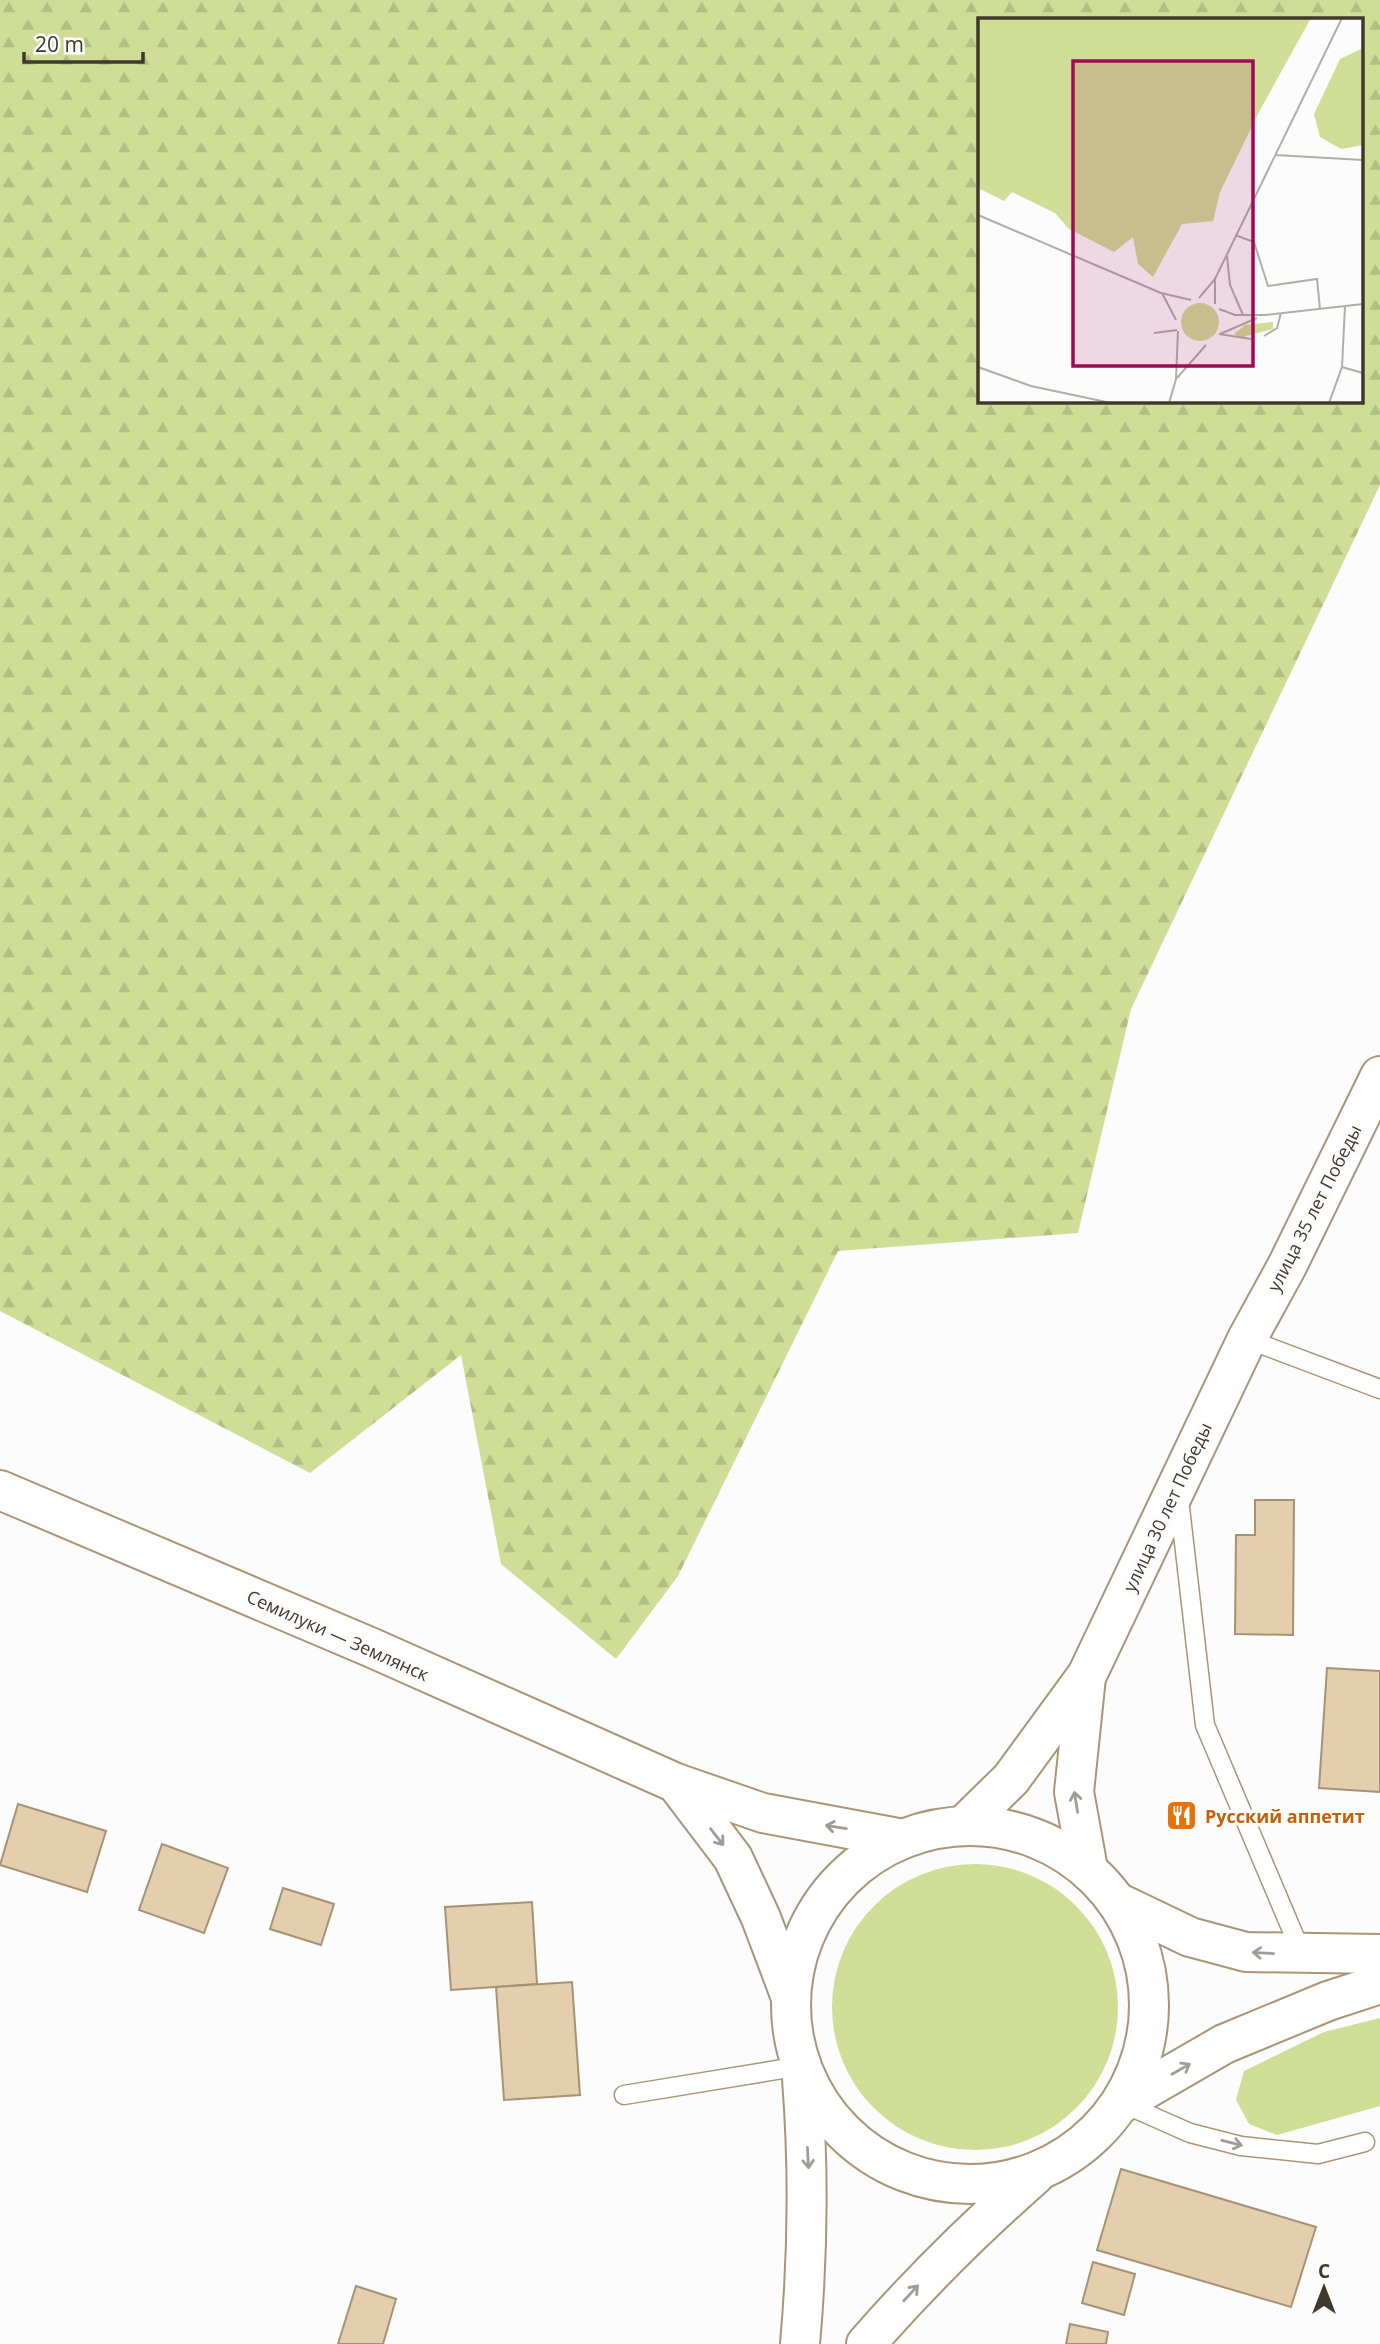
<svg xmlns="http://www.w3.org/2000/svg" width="1380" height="2344" font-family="'Open Sans',sans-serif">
<defs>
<pattern id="forest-firs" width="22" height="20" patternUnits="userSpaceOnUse" patternTransform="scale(1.75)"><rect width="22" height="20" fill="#cfdd97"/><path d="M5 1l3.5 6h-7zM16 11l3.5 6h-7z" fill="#b3be82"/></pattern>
</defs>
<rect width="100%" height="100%" fill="#fcfcfc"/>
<g fill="#cfdd97">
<circle cx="975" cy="2007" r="143"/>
<polygon points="1380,2018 1380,2106 1277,2135 1249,2124 1236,2100 1244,2071 1324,2032"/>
</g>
<path fill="url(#forest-firs)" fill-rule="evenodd" d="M0 0H1380V485L1131 1009 1078 1233 838 1251 678 1576 616 1659 501 1564 461 1355 310 1473 0 1311ZM979 19H1361V401H979Z"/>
<g fill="#e4ceae" stroke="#a69274" stroke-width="2">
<polygon points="1255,1500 1294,1500 1293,1635 1235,1634 1236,1535 1255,1535"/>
<polygon points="1327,1668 1380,1671 1380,1792 1319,1788"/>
<polygon points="18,1804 106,1831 87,1892 0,1865"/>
<polygon points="162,1844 228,1868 204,1933 139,1910"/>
<polygon points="283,1888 334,1904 321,1945 270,1929"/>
<polygon points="532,1902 537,1984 451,1990 445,1907"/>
<polygon points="572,1982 580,2095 504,2100 496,1987"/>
<polygon points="1121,2169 1316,2227 1291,2307 1097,2250"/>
<polygon points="1093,2262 1135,2274 1124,2315 1082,2303"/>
<polygon points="356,2286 396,2299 383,2344 338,2344"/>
<polygon points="1070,2324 1108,2332 1106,2344 1066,2344"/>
</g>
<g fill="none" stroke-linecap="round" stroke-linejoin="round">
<defs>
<g id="service">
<polyline points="1247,1339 1380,1389"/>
<polyline points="1179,1499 1205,1725 1302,1954"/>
<polyline points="624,2095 801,2066"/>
<polyline points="1122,2103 1190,2133 1241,2146 1318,2154 1365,2142"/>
</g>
<g id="secondary">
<polyline points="0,1490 370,1647 676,1783 763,1813 903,1839"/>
<polyline points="1086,1677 1074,1792 1088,1869"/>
<polyline points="676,1783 733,1858 761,1918 790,1995"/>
<polyline points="964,1825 1011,1779 1087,1675 1247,1339 1287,1266 1380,1076"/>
<circle cx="970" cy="2005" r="179"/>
<polyline points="1119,1903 1190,1937 1246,1952 1380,1954"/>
<polyline points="1122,2103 1224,2044 1328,2001 1380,1984"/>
<path d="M800 2344C808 2255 809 2168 802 2079"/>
<path d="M866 2344C919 2283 975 2228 1035 2175"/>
</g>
</defs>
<use href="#service" stroke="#aa9577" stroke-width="21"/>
<use href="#secondary" stroke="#aa9577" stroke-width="42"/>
<use href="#service" stroke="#fff" stroke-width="18"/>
<use href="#secondary" stroke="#fff" stroke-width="38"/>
</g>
<defs><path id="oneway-shaft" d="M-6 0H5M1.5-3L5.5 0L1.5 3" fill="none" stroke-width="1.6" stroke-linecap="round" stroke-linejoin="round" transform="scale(1.75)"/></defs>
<g stroke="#a09c95">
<use href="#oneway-shaft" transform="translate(1076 1802) rotate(-99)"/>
<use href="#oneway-shaft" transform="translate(836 1827) rotate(-171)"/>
<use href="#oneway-shaft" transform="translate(717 1837) rotate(52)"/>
<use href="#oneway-shaft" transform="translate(1263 1953) rotate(-177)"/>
<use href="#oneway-shaft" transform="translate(1181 2069) rotate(-30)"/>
<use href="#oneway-shaft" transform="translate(1232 2143) rotate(14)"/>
<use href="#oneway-shaft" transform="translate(808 2158) rotate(87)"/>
<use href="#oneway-shaft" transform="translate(911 2293) rotate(-47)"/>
</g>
<defs>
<symbol id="restaurant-square" viewBox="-11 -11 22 22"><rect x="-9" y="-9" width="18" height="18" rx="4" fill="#e8710a" stroke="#fcfcfc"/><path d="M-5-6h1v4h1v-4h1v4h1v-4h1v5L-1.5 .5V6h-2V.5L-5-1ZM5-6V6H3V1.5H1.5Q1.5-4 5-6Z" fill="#fff"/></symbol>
</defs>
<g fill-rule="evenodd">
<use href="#restaurant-square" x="1164" y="1798" width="35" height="35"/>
</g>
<g text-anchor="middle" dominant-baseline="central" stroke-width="7" stroke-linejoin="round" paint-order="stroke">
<g font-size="18" fill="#41382b" stroke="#fcfcfc">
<text transform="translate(1314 1208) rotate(-63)">улица 35 лет Победы</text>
<text transform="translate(1167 1507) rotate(-65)">улица 30 лет Победы</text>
<text transform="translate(338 1635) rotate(24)">Семилуки — Землянск</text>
</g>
<g font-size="18" font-weight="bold" fill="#c56008" stroke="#fcfcfc" text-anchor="start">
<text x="1205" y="1816">Русский аппетит</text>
</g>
</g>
<g transform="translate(978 18)">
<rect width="385" height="385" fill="#fcfcfc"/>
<path d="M385 30V127L363 131 342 119 336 96 362 41ZM203 304a19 19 0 1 1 38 0a19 19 0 1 1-38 0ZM295 304V311L261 320 256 316 267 307Z" fill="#cfdd97"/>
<path d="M0 0H333L281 94 242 174 235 203 204 206 175 259 160 246 155 219 136 234 91 211 77 195 34 174 26 183 0 170Z" fill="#cfdd97"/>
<path fill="none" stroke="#b1aea8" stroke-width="2" d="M297 137 385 142M0 197 183 275 213 282M257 217 276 224 290 268 339 261 342 291M249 238 252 267 265 297M237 261V286M184 275 198 302M221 280 237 261 364 0M241 291 257 297H287L385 286M176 315 199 312M241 316 273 321M242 316 279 300M286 318 299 310 303 295M0 349 53 368 133 385M364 349 385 355M199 360 228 327M191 385 198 361 200 313M351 385 364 349 367 288"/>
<path fill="#9e0b54" fill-opacity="0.15" stroke="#9e0b54" stroke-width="3.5" d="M95 43H275V348H95Z"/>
<rect width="385" height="385" fill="none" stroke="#41382b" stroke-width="3.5"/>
</g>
<g transform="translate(1324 2288)" stroke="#fcfcfc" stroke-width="5" paint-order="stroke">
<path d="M0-5L12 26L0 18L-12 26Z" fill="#41382b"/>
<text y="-10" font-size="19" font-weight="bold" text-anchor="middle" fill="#41382b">С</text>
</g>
<path d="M24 52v10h119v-10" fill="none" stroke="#41382b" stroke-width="3.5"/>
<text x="35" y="52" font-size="21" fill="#41382b" stroke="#fcfcfc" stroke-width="5" paint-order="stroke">20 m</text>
</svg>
